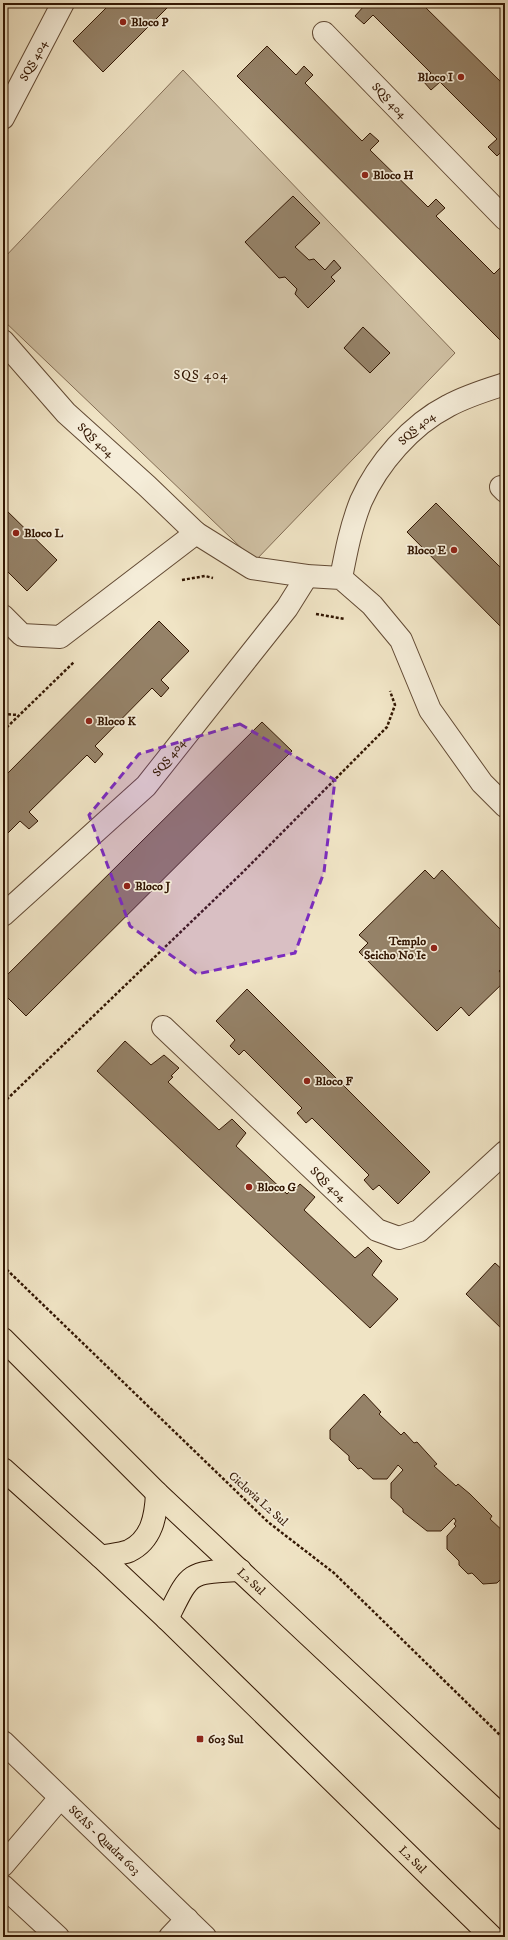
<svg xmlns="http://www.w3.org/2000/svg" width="508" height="1940" font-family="'IM FELL DW Pica',serif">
<rect width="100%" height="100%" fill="#f0e4c5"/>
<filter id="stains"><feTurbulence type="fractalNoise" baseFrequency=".005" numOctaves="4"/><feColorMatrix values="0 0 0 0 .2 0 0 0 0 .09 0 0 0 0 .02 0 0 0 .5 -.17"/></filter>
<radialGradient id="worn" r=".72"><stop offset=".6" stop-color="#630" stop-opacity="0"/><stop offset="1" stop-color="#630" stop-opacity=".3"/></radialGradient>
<polygon fill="#d0c1a4" stroke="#826c54" points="183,70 455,353 255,561 3,320 3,259"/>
<g fill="#958268" stroke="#331703">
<polygon points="111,3 172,3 103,72 73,41"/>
<polygon points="361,3 421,3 505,86 505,148 497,156 488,147 497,139 440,82 431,90 423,81 431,73 373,15 364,24 355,16 364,6"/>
<polygon points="267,46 296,75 304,66 313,75 305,83 362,141 370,133 379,141 370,150 428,207 436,199 445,208 436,216 494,274 502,266 505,268 505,280 503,282 505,284 505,337 501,341 237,76"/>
<polygon points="293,196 320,223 295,247 309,260 314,259 325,270 334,260 341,268 331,277 335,281 308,308 295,294 297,289 285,277 279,278 245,242"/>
<polygon points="363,327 390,353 370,373 344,348"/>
<polygon points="436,503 503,570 505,568 505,631 407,532"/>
<polygon points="3,507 57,560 27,591 3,567"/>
<polygon points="159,621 189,651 161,680 169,688 161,697 152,688 95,746 103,754 95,763 87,755 29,812 38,821 29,829 20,821 3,838 3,778"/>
<polygon points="262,722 292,751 26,1016 3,993 3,979"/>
<polygon points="425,870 434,879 442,870 505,934 505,965 499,971 505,978 505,981 469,1016 461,1007 437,1031 359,952 368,943 359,935"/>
<polygon points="247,989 430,1172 398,1204 379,1185 373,1190 364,1180 369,1175 312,1118 306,1123 297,1113 302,1108 244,1050 239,1055 230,1046 235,1040 216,1021"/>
<polygon points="125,1041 151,1065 164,1055 179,1068 171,1076 173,1077 168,1082 219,1130 232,1119 246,1133 236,1146 287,1194 291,1190 293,1192 300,1184 315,1197 304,1210 355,1258 368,1247 382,1261 372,1275 398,1299 370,1328 97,1071"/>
<polygon points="495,1263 505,1272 505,1332 466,1294"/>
<polygon points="364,1394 381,1412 379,1414 401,1435 404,1432 414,1443 417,1442 437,1464 434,1466 456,1486 458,1484 470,1494 492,1516 490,1519 505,1533 505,1575 497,1583 483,1584 472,1573 468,1574 459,1565 459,1561 447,1549 447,1536 456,1526 454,1524 456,1521 454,1518 441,1531 427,1531 403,1512 403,1509 391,1498 391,1483 403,1470 398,1465 387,1479 373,1479 361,1468 358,1469 349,1460 349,1456 330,1439 330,1430"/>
<polygon points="505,1586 505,1605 503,1603 502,1588"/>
</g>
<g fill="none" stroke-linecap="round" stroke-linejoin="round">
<defs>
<g id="minor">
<path id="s1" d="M324 33 505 219"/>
<path id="s2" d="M3 118 63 3"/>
<path id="s3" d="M3 341 66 413 147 486 196 533 252 568 307 576 341 578 372 605 401 640 430 710 482 783 505 806"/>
<polyline points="501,487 505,491"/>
<path id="s4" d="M341 578C346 552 351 526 361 501 378 463 411 425 448 406 466 396 486 390 505 384"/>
<polyline points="3,616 22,635 60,637 196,533"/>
<path id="s5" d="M3 915 146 786 287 608 307 576"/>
<path id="s6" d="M163 1027 377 1230 399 1238 419 1231 505 1152"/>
<path id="s7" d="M3 1742 205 1937"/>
<polyline points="3,1865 60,1798"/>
<polyline points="3,1886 58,1937"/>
<polyline points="170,1937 187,1919"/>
</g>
<g id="major">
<path id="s8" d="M3 1339 157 1493 505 1819"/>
<path id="s9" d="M3 1469 101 1557 167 1619 492 1937"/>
<path d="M101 1557C110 1555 121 1554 129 1551 152 1540 156 1516 157 1493"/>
<path d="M167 1619C191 1571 187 1573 240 1570"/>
</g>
</defs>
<use href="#minor" stroke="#624a34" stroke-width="24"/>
<use href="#major" stroke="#331703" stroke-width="24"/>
<g stroke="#331703" stroke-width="2.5" stroke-dasharray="3 2" stroke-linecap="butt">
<polyline points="182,580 205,576 213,578"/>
<polyline points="316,614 345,619"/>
<polyline points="3,714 18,715"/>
<polyline points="3,731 74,662"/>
<polyline points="3,1103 243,872 387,727 395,705 390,691"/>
<polyline points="3,1266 268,1522 334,1573 505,1740"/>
</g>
<use href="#minor" stroke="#f5edd9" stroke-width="22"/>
<use href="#major" stroke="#f0e4c5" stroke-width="22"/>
</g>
<path fill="#7b2cbf" fill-opacity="0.2" stroke="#7b2cbf" stroke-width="3" stroke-dasharray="8 5" stroke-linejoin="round" d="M240 724 335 780 324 872 295 953 197 974 130 926 89 815 139 754Z"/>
<g fill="#8f2418" stroke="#f5edd9" stroke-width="1.5">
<circle cx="123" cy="22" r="4"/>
<circle cx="461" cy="77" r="4"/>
<circle cx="365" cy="175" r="4"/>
<circle cx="16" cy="533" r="4"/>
<circle cx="454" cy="550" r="4"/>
<circle cx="89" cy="721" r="4"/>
<circle cx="127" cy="886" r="4"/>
<circle cx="434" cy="948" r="4"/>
<circle cx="307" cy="1081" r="4"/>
<circle cx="249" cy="1187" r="4"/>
<rect x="196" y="1735" width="8" height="8" rx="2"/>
</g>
<g text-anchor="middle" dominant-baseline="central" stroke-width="3.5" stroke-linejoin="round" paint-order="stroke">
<g font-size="12" font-weight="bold" fill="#331703" stroke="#f5edd9" text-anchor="start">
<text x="131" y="22">Bloco P</text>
<text x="453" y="77" text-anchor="end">Bloco I</text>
<text x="373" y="175">Bloco H</text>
<text x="24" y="533">Bloco L</text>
<text x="446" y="550" text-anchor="end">Bloco E</text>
<text x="97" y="721">Bloco K</text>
<text x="135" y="886">Bloco J</text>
<text x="426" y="941" text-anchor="end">Templo<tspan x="426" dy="14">Seicho No Ie</tspan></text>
<text x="315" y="1081">Bloco F</text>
<text x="257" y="1187">Bloco G</text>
<text x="208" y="1739">603 Sul</text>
</g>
<g font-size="12" fill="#331703" stroke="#f5edd9">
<text stroke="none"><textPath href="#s2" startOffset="65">SQS 404</textPath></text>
<text stroke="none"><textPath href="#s1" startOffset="94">SQS 404</textPath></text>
<text stroke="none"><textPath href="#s4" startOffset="172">SQS 404</textPath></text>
<text stroke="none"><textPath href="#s3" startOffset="136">SQS 404</textPath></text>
<text stroke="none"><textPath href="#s5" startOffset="229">SQS 404</textPath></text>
<text stroke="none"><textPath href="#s6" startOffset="228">SQS 404</textPath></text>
<text transform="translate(258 1499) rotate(42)">Ciclovia L2 Sul</text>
<text stroke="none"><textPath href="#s8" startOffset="347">L2 Sul</textPath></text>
<text stroke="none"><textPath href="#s7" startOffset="141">SGAS - Quadra 603</textPath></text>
<text stroke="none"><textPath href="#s9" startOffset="566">L2 Sul</textPath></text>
</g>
<g font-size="13" letter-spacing="1" fill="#331703" stroke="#f5edd9">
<text x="201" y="375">SQS 404</text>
</g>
</g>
<rect width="508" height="1940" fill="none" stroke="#f0e4c5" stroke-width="16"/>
<rect x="4" y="4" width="500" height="1932" fill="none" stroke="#331703" stroke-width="2"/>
<rect x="8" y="8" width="492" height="1924" fill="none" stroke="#331703"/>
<rect width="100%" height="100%" filter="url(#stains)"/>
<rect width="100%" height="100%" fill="url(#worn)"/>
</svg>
